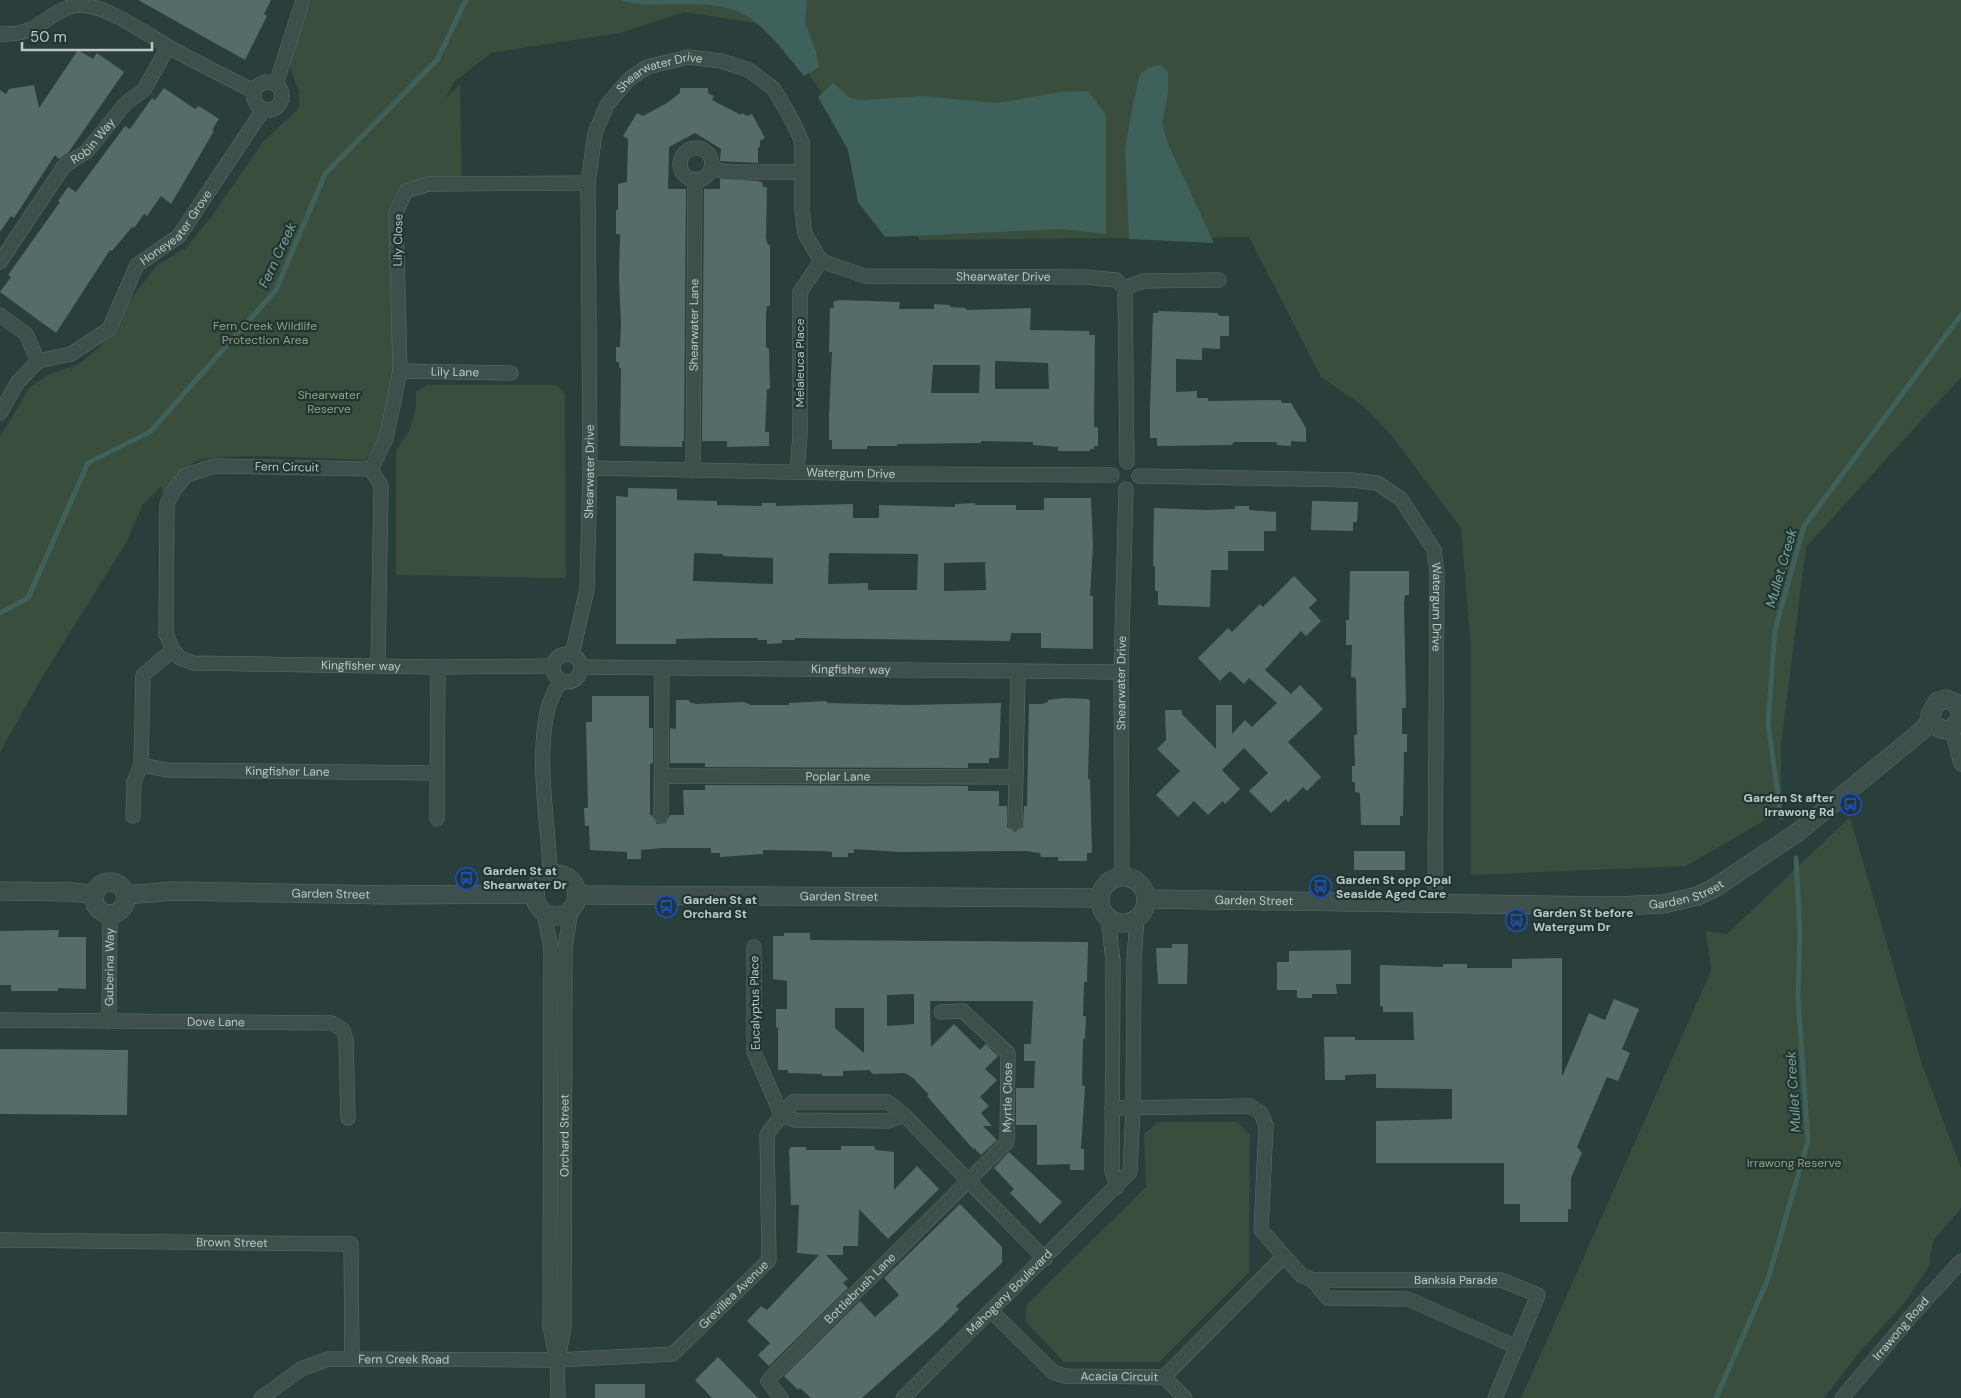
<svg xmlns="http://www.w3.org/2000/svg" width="1961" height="1398" font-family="'DM Sans',sans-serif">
<rect width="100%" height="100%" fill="#2a3f3b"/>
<g fill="#3a4e3d">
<path d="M312 0H778L775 26 685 12 620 33 491 53 454 82 446 98 460 84 462 177C422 179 405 172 389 214L394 371 379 438 366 460C335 460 212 450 193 463 182 470 172 485 163 494L161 486 143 504 126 543 44 674 0 752V437L30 387 48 375 79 364 100 347 136 292 157 265 186 248 211 217 263 142 299 108V92L288 62Z"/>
<polygon points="796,0 1961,0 1961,377 1806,547 1781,745 1781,811 1686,866 1471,875 1471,649 1461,528 1391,435 1364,407 1321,377 1249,237 920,240 792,49"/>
<polygon points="427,385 557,385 565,394 566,578 396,575 396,450 409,432 416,408 416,392"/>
<polygon points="1850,817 1922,1064 1961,1168 1961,1208 1933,1241 1929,1266 1907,1300 1862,1349 1824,1398 1521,1398 1711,971 1706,931 1727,934"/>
<polygon points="1158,1122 1237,1122 1250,1135 1249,1272 1159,1362 1064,1362 1025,1321 1027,1304 1146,1187 1144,1134"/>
</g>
<g fill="#3e615b">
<path d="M620 0H807L805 23 816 51 819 67 804 76C785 53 758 14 727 8 712 4 693 4 677 4 659 4 638 7 620 0Z"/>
<polygon points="1161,65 1168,72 1168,93 1162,123 1168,144 1214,243 1129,239 1125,149 1133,104 1140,74 1149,67"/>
<polygon points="833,83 850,98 862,100 925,96 997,103 1062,92 1088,91 1106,115 1106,234 1060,229 885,237 858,202 848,150 818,97"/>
</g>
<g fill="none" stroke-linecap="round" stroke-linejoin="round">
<g stroke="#3e615b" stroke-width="5">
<polyline points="0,613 28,598 88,463 150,432 276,290 325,174 437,60 466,0"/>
<polyline points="1781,817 1768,723 1775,630 1804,526 1961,315"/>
<polyline points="1716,1398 1768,1279 1808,1141 1798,997 1800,935 1796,858"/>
</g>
</g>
<g fill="#556c68" fill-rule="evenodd">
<polygon points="138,0 271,0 264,14 267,16 245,60"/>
<polygon points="78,50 93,59 97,53 124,72 68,153 59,159 55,155 14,218 11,216 0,232 0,90 6,94 9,89 34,85 39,108"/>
<polygon points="164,88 195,109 199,106 219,119 212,130 214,131 171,204 161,196 147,216 144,214 134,228 132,227 112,251 110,250 56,333 0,292 11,277 8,275 60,202 58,201 68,187 76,192 125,126 130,129 152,98 155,100"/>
<polygon points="680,88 708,88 708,93 714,96 712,100 741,115 742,113 747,116 752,114 765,138 760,141 760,147 758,147 758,163 720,161 721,149 695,133 669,147 668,189 686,189 684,441 682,441 682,447 620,446 621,368 619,368 619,362 616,362 616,347 620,347 621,324 619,279 620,234 616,234 616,210 618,210 618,184 627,182 628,139 623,136 637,113 643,116 667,103 680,93"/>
<polygon points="720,179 758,181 762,182 763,187 767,187 766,238 768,245 770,245 770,306 767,306 766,314 766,347 769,349 770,389 767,389 765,432 769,432 769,446 727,447 727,441 702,441 704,189 720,189"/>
<path d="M839 300 900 302 899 309H934V304L950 305V307L966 308V310L1031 308 1030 330 1089 331V335H1095L1094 427H1098V446H1094V449H1090V451H1058V447L1033 445V442L981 441V443L897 444V446H867V449H832V440H829V415L832 352H829L830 308H834L833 302ZM995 361 1048 363 1049 389H995ZM933 365H980L979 393H931Z"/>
<polygon points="1158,311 1218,313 1219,316 1229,316 1229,336 1220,336 1220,349 1202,348 1202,360 1176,359 1176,392 1197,391 1197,398 1208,398 1208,401 1281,400 1282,403 1291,403 1306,428 1306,442 1291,441 1291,446 1277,445 1276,442 1234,442 1232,445 1157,446 1157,438 1150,438 1150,408 1153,313 1158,313"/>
<path d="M628 488 677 489V500L717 501V505L762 506V503H776V506L853 504V518H879V505L955 507V504L975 503V505H1016V510H1044V498H1091L1093 545 1090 596H1093V649L1041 648V633H1011L1010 641 795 638V640H782V643L767 644V640H758V638H715L676 639V644H616V496L628 497ZM694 553 723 554V556L773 558V584L693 581ZM829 553 918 554 917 590H868V583L828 584ZM985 562 986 590 944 591V563Z"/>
<polygon points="1312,501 1358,502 1357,522 1353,522 1353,531 1311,530"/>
<polygon points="1235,506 1249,506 1249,510 1276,512 1276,531 1264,531 1264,551 1228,551 1228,570 1211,570 1210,607 1158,605 1158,591 1155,591 1155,566 1153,566 1154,508 1206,510 1235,509"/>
<polygon points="1350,571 1409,571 1409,595 1405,595 1404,603 1406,708 1402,708 1402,734 1407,734 1407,752 1404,752 1403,816 1400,816 1400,825 1361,825 1360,793 1355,792 1355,782 1352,782 1352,766 1355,766 1354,735 1357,735 1356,678 1351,677 1352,645 1346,645 1346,620 1349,620"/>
<polygon points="1294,576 1317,600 1309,608 1321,621 1306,636 1301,631 1265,670 1291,694 1300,685 1323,709 1288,742 1321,777 1307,791 1303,787 1288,802 1286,799 1271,813 1249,791 1268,773 1244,748 1222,770 1240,789 1225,804 1223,801 1208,815 1194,801 1178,817 1156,795 1180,771 1157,749 1166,740 1165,710 1182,710 1182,714 1216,749 1216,705 1232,705 1232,734 1245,720 1252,727 1277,703 1249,678 1244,684 1230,671 1220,681 1198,658 1228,628 1232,632 1260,604 1263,607"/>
<polygon points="592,696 649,696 649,728 653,728 653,763 650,764 650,815 652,815 657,824 666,823 670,815 684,815 683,790 705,790 705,785 968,786 968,791 999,791 999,806 1007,806 1007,827 1015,832 1023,827 1024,806 1027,806 1029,704 1042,704 1048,702 1048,700 1064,698 1088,699 1090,701 1088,779 1090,779 1092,853 1087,853 1087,861 1058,861 1058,857 1041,857 1040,853 1026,851 899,852 854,849 854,853 848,853 848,857 832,857 832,852 824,851 763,850 763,854 720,857 720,853 711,853 711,848 662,848 641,850 641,859 627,859 627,852 590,850 589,826 585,826 584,808 588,808 586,722 592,722"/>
<polygon points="676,700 689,700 689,702 696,704 744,702 751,705 789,705 789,703 827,701 827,703 907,705 1001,703 999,758 989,758 989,763 968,763 968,768 705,767 705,763 670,763 670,728 676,729"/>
<rect x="1354" y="851" width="51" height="19"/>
<polygon points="59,930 58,937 86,937 86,989 58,988 58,991 11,991 11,985 0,985 0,931"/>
<path d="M784 933H810V940L1088 942 1087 982H1084L1083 1016H1086L1085 1039H1083L1082 1085 1085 1086 1081 1149H1084V1170H1070V1164L1037 1165V1125H1016V1088H1034L1035 1061H1024V1044H1031L1033 1001H930L931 1047 954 1024 980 1050 986 1044 998 1056 985 1069 997 1080 980 1097 989 1106 981 1113 992 1126H983L997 1140 981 1155 974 1148 973 1149 927 1096 929 1095 913 1078 905 1073 873 1074 869 1070 843 1071V1076H822V1074L788 1073V1070H778V1027L776 1028V1009H787V981L773 979V936H784ZM914 994V1024L887 1026V995ZM835 1008H864V1053L835 1028Z"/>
<polygon points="1172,944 1188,944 1187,984 1158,984 1156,948 1172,948"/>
<polygon points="1351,950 1351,984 1336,984 1337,994 1312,994 1312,998 1297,998 1297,990 1277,990 1277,962 1289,962 1289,951"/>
<polygon points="1562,958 1562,1077 1589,1013 1605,1020 1614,999 1639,1009 1622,1049 1630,1053 1618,1081 1607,1077 1577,1147 1582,1153 1571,1178 1571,1209 1568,1209 1568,1222 1520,1222 1520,1204 1504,1204 1504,1163 1376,1163 1376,1121 1452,1119 1452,1089 1376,1088 1376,1074 1345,1075 1345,1080 1325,1080 1324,1037 1355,1037 1355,1040 1414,1040 1413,1012 1383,1012 1383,1006 1380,1006 1380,965 1443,967 1443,964 1467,964 1467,968 1512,968 1512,959"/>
<polygon points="0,1049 128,1050 127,1115 0,1114"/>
<polygon points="841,1146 874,1146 876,1150 894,1152 894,1190 917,1166 939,1189 888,1239 859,1209 858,1246 843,1246 843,1255 826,1255 848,1279 843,1283 848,1288 769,1366 758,1355 770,1343 747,1321 761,1306 767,1310 819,1255 797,1253 799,1205 791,1205 789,1150 791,1147 806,1147 806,1150 841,1150"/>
<polygon points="1009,1152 1062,1202 1040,1224 1010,1193 1014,1189 994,1168"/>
<polygon points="960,1204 1002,1247 1002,1263 956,1306 959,1309 938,1330 862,1398 811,1398 800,1388 798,1390 784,1376 860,1301 875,1317 899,1295 884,1278"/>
<polygon points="718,1357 758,1398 712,1398 695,1380"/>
<rect x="595" y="1384" width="50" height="14"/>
</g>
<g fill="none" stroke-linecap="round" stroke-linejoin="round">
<defs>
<g id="minor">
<path d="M0 34C40 36 43 14 73 6 102 0 145 34 169 47 197 63 226 77 254 91"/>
<circle cx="268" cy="96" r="14"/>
<polyline points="276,84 303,0"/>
<circle cx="696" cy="164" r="16"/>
<polyline points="711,168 726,172 801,172"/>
<path id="s1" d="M0 262 64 166 87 151 126 103 144 90 168 47"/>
<polyline points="1125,288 1143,281 1219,280"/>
<polyline points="0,315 26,334 38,361"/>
<path id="s2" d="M400 371 511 373"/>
<path id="s3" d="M0 413 18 382 38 361 71 354 109 329 137 265 179 236 263 110"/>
<path id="s4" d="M590 468 887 474 1112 475"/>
<polyline points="371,469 386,439 400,371 396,213 406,191 428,184 588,183"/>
<path id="s5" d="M693 470 695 180"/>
<polyline points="797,471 800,435 800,292 821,261"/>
<path id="s6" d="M1139 476 1353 480 1377 483 1401 499 1434 550 1437 572 1435 903"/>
<path id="s7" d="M173 650 143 675 141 765 167 770 436 773"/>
<circle cx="567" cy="668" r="14"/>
<path id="s8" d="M572 655 587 589 590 468 588 183 595 133 607 105 628 80 647 67 688 57 721 61 749 70 774 89 793 122 802 142V210L805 234 821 261 865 276 1086 277 1116 280 1125 288 1127 462"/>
<path id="s9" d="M378 665 381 486 371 469 215 466 186 475 174 490 167 504 166 634 173 650 180 658 193 663 438 667 553 666"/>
<path id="s10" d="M581 667 1121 672"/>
<polyline points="1952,729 1961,764"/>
<path id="s11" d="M662 776 1015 777"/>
<polyline points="133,816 134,782 141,765"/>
<polyline points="661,816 662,668"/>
<polyline points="437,819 438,667"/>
<polyline points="1015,823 1018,672"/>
<path d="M550 875C549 822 536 766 547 713 549 701 555 691 560 681"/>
<path id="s12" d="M1122 877 1121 672 1126 489"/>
<polyline points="544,913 551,948 550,1327 557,1360 558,1398"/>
<polyline points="1108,917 1113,961 1112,1171 1117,1187"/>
<polyline points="754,947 754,1052 781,1114"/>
<path id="s13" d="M0 1020 332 1023 343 1030 346 1039 348 1118"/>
<path id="s14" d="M109 1021 110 914"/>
<path id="s15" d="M1112 1108 1250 1106 1261 1113 1266 1126 1261 1230 1301 1275 1313 1280H1501L1538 1295 1495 1398"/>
<polyline points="781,1114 794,1120 888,1121 904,1115"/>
<path id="s16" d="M0 1240 351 1244 352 1359"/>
<polyline points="1313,1280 1327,1298 1408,1299 1517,1347"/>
<path id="s17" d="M991 1311 1053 1372 1064 1376 1164 1377 1283 1257"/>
<path id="s18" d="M559 1354 564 1327 565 948 571 910"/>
<polyline points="1164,1377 1185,1398"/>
<path id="s19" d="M261 1398 301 1369 328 1359 557 1360 673 1354 769 1260 767 1134 793 1102H888L904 1115 1045 1259"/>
<path id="s20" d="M781 1398 768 1381 771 1377 1007 1142 1008 1053 963 1011 941 1012"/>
<path id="s21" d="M903 1398 1130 1172 1133 1108 1134 961 1137 918"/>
<path id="s22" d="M1842 1398 1912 1315 1961 1261"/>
</g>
<g id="tertiary">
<path d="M1961 714 1956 703 1946 699 1937 702 1930 715C1933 726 1941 732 1952 729L1961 717"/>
<circle cx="556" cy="895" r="21"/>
<circle cx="1123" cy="900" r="23"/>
<circle cx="110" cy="898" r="16"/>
<polyline points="0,891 73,892 95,895"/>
<path id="s23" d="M126 895 172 891 386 895 535 894"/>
<path id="s24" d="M577 895 1100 898"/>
<path id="s25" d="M1146 899 1614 906 1663 904 1698 896 1716 887 1798 832 1919 733 1932 720"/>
</g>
</defs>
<use href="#minor" stroke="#5e6f6d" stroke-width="15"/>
<use href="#tertiary" stroke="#5e6f6d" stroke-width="19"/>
<use href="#minor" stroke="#3e4f4c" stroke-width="14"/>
<use href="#tertiary" stroke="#3e4f4c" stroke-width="18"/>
</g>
<defs>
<symbol id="bus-ring" viewBox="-11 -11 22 22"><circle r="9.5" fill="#223532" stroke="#1a4fb4" stroke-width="1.5"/><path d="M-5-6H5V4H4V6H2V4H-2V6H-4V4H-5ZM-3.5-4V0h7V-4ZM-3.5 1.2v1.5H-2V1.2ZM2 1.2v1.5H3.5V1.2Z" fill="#1a4fb4"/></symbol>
</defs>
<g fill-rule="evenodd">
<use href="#bus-ring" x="1838" y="792" width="25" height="25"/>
<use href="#bus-ring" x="454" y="866" width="25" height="25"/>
<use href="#bus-ring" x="1308" y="874" width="25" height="25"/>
<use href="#bus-ring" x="654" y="894" width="25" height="25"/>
<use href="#bus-ring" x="1504" y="908" width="25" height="25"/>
</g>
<g text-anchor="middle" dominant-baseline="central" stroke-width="4.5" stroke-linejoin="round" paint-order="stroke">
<g font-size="12" fill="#bac9c7" stroke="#223532">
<text stroke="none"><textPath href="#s8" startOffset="620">Shearwater Drive</textPath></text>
<text stroke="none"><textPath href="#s1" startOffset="154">Robin Way</textPath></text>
<text stroke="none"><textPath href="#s3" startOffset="269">Honeyeater Grove</textPath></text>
<text transform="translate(398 240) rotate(-89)">Lily Close</text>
<text stroke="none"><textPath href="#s8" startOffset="1115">Shearwater Drive</textPath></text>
<text stroke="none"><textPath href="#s5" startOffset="145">Shearwater Lane</textPath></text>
<text transform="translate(800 363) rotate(-90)">Melaleuca Place</text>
<text stroke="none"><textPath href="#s2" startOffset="55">Lily Lane</textPath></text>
<text transform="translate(287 467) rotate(1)">Fern Circuit</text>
<text stroke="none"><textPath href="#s8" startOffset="185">Shearwater Drive</textPath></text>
<text stroke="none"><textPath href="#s4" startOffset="261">Watergum Drive</textPath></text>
<text stroke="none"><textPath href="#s6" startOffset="385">Watergum Drive</textPath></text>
<text stroke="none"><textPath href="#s9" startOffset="760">Kingfisher way</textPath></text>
<text stroke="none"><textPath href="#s10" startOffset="270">Kingfisher way</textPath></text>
<text stroke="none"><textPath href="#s12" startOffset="194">Shearwater Drive</textPath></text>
<text stroke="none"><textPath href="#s7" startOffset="276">Kingfisher Lane</textPath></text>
<text stroke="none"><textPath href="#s11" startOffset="176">Poplar Lane</textPath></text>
<text stroke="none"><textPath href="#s25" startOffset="542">Garden Street</textPath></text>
<text stroke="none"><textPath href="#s23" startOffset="205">Garden Street</textPath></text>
<text stroke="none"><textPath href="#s24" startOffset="262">Garden Street</textPath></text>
<text stroke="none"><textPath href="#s25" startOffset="108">Garden Street</textPath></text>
<text stroke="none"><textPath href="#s14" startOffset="54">Guberina Way</textPath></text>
<text transform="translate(755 1003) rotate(-91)">Eucalyptus Place</text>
<text stroke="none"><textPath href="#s13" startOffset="216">Dove Lane</textPath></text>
<text stroke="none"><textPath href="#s20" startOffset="404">Myrtle Close</textPath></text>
<text stroke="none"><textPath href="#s18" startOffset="219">Orchard Street</textPath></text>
<text stroke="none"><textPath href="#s16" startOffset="232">Brown Street</textPath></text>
<text stroke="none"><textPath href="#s15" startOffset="485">Banksia Parade</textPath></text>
<text stroke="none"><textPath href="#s20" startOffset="152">Bottlebrush Lane</textPath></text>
<text stroke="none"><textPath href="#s21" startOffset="150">Mahogany Boulevard</textPath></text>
<text stroke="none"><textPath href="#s19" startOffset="508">Grevillea Avenue</textPath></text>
<text stroke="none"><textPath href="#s22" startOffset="91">Irrawong Road</textPath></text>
<text stroke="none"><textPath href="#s19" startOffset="154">Fern Creek Road</textPath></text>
<text stroke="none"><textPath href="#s17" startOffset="154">Acacia Circuit</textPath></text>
</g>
<g font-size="12" fill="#92a182" stroke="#223532">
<text x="265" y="326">Fern Creek Wildlife<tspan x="265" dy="14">Protection Area</tspan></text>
<text x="329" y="395">Shearwater<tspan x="329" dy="14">Reserve</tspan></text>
<text x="1794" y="1163">Irrawong Reserve</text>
</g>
<g font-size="12" font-weight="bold" fill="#bac9c7" stroke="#223532" text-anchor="start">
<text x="1834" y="798" text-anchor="end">Garden St after<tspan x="1834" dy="14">Irrawong Rd</tspan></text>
<text x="483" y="871">Garden St at<tspan x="483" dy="14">Shearwater Dr</tspan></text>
<text x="1336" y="880">Garden St opp Opal<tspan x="1336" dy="14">Seaside Aged Care</tspan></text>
<text x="683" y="900">Garden St at<tspan x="683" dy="14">Orchard St</tspan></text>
<text x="1533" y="913">Garden St before<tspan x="1533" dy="14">Watergum Dr</tspan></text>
</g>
<g font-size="14" font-style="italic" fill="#78a49c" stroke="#223532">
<text transform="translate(277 255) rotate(-65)">Fern Creek</text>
<text transform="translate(1781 568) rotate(-74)">Mullet Creek</text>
<text transform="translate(1793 1092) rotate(-94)">Mullet Creek</text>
</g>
</g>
<path d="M22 42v8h130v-8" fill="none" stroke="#bac9c7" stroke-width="2.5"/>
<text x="30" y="42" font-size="15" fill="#bac9c7" stroke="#223532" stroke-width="4" paint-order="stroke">50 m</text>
</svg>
